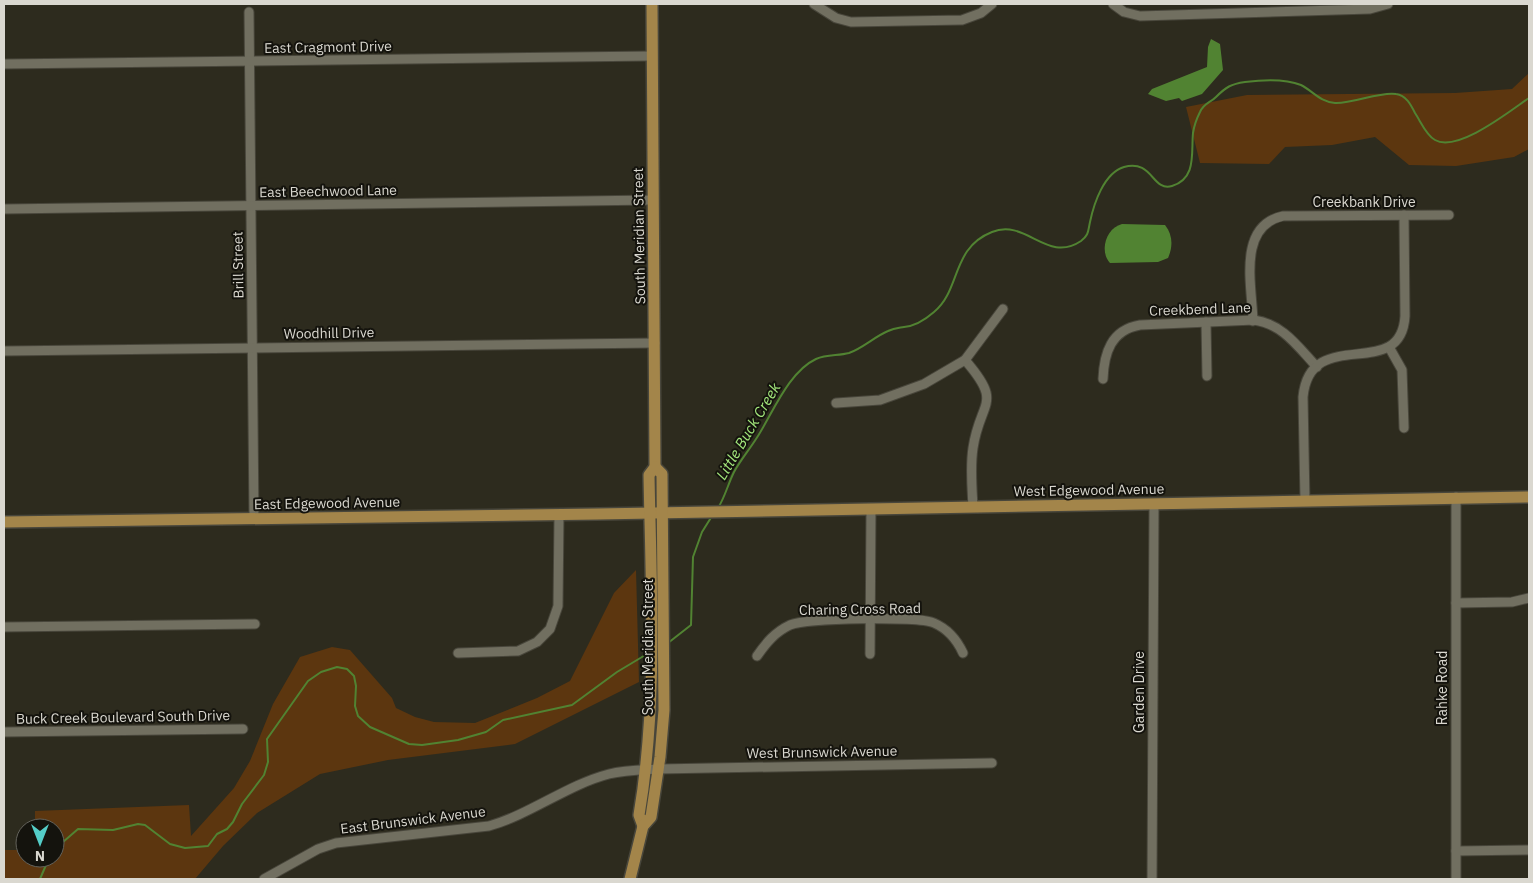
<svg xmlns="http://www.w3.org/2000/svg" width="1533" height="883" font-family="'IBM Plex Sans',sans-serif">
<rect width="100%" height="100%" fill="#2d2b1e"/>
<g fill="#5c360f">
<polygon points="1529,73 1529,149 1514,157 1456,166 1409,165 1375,137 1332,145 1285,147 1269,164 1200,163 1186,107 1247,95 1455,93 1512,89"/>
<polygon points="636,570 639,682 515,744 388,760 320,774 257,813 223,846 195,879 4,879 4,850 25,850 25,858 55,858 55,828 35,828 35,811 189,805 191,836 234,788 250,761 273,704 300,657 332,647 350,650 392,698 396,708 415,717 434,722 475,723 537,698 570,681 614,593"/>
</g>
<g fill="#518332">
<polygon points="1211,39 1220,44 1223,70 1202,94 1182,101 1179,98 1166,101 1148,94 1152,89 1207,67 1208,47"/>
<path d="M1122 224 1165 225C1173 235 1173 247 1168 258L1158 262 1110 263C1099 251 1106 228 1122 224Z"/>
</g>
<g fill="none" stroke-linecap="round" stroke-linejoin="round">
<g stroke="#518332" stroke-width="2">
<path d="M718 508C725 497 728 484 734 472 740 461 749 450 756 439 772 415 788 372 816 359 827 354 838 356 849 353 863 348 874 337 888 331 894 328 898 328 904 327 915 326 926 319 934 312 961 290 951 248 992 232 1026 218 1047 264 1081 241 1089 235 1088 231 1090 222 1094 203 1104 173 1124 167 1153 159 1152 192 1172 186 1197 178 1191 153 1193 133 1194 126 1197 118 1200 112 1204 103 1210 103 1216 97 1226 87 1231 84 1245 82 1261 80 1286 79 1301 85 1313 91 1320 102 1335 103 1352 104 1381 91 1396 94 1406 95 1411 105 1415 113 1421 122 1426 135 1435 140 1458 153 1511 110 1529 98"/>
<polyline points="668,643 691,625 693,557 702,532 712,516"/>
<polyline points="55,849 78,829 113,830 138,824 145,825 170,844 185,848 208,846 217,834 227,829 233,822 242,804 264,775 268,762 267,739 308,681 321,672 337,667 347,669 354,676 356,686 355,706 358,716 370,727 409,744 422,745 458,740 486,732 503,720 572,705 617,672 647,654"/>
<polyline points="40,879 49,858"/>
</g>
<defs>
<g id="minor">
<polyline points="814,4 836,18 851,22 962,20 981,13 992,4"/>
<polyline points="1113,4 1124,12 1140,16 1370,9 1388,4"/>
<polyline points="249,12 254,519"/>
<polyline points="4,64 652,56"/>
<polyline points="4,209 653,200"/>
<path d="M1253 321C1252 286 1237 226 1283 216L1449 215"/>
<polyline points="1206,322 1207,376"/>
<polyline points="1389,347 1402,370 1404,428"/>
<polyline points="4,351 655,343"/>
<path d="M965 360C1004 405 980 400 973 448 970 467 972 487 973 507"/>
<path d="M1103 379C1104 353 1111 330 1140 325L1254 320C1283 324 1298 347 1317 367"/>
<polyline points="836,403 880,400 924,384 965,360 1003,309"/>
<path d="M1305 501 1303 397C1310 323 1401 384 1405 316L1404 215"/>
<polyline points="1456,603 1512,602 1529,598"/>
<polyline points="4,627 255,624"/>
<polyline points="458,653 518,651 537,642 550,629 558,606 559,515"/>
<polyline points="870,654 871,509"/>
<path d="M757 656C766 643 775 632 790 625 807 618 918 616 934 623 948 629 957 640 963 653"/>
<polyline points="4,732 243,729"/>
<polyline points="1456,851 1529,850"/>
<path d="M264 879 318 849 336 843 489 826C531 814 567 785 609 774 625 770 642 770 659 769L992 763"/>
<polyline points="1152,879 1154,504"/>
<polyline points="1456,879 1456,497"/>
</g>
<g id="major">
<polyline points="4,522 598,514 1529,497"/>
<path d="M643 826 639 815C658 703 651 588 649 475L655 467 652 4"/>
<polyline points="630,879 643,826 651,817 660,757 664,710 662,474 655,467"/>
</g>
</defs>
<use href="#minor" stroke="#48463b" stroke-width="11"/>
<use href="#major" stroke="#48463b" stroke-width="14"/>
<use href="#minor" stroke="#716f60" stroke-width="9"/>
<use href="#major" stroke="#a3854a" stroke-width="11"/>
</g>
<g text-anchor="middle" dominant-baseline="central" stroke-width="4" stroke-linejoin="round" paint-order="stroke">
<g font-size="14" fill="#dad8d0" stroke="#14130d">
<text transform="translate(328 47) rotate(-1)">East Cragmont Drive</text>
<text transform="translate(328 191) rotate(-1)">East Beechwood Lane</text>
<text x="1364" y="202">Creekbank Drive</text>
<text transform="translate(639 236) rotate(-91)">South Meridian Street</text>
<text transform="translate(238 265) rotate(-91)">Brill Street</text>
<text transform="translate(1200 309) rotate(-2)">Creekbend Lane</text>
<text transform="translate(329 333) rotate(-1)">Woodhill Drive</text>
<text transform="translate(1089 490) rotate(-1)">West Edgewood Avenue</text>
<text transform="translate(327 503) rotate(-1)">East Edgewood Avenue</text>
<text transform="translate(860 609) rotate(-1)">Charing Cross Road</text>
<text transform="translate(648 647) rotate(-90)">South Meridian Street</text>
<text transform="translate(1442 688) rotate(-90)">Rahke Road</text>
<text transform="translate(1139 692) rotate(-90)">Garden Drive</text>
<text transform="translate(123 717) rotate(-1)">Buck Creek Boulevard South Drive</text>
<text transform="translate(822 752) rotate(-1)">West Brunswick Avenue</text>
<text transform="translate(413 820) rotate(-7)">East Brunswick Avenue</text>
</g>
<g font-size="15" font-style="italic" fill="#a3e77c" stroke="#14130d">
<text transform="translate(748 431) rotate(-59)">Little Buck Creek</text>
</g>
</g>
<rect width="1533" height="883" fill="none" stroke="#dad8d0" stroke-width="10"/>
<g transform="translate(40 843) rotate(180)"><circle r="24" fill="#14130d" stroke="#63625b"/>
<path d="M0-4L9 19L0 12L-9 19Z" fill="#54cdc7"/>
<text y="-8" font-size="14" font-weight="bold" text-anchor="middle" fill="#dad8d0">N</text>
</g>
</svg>
